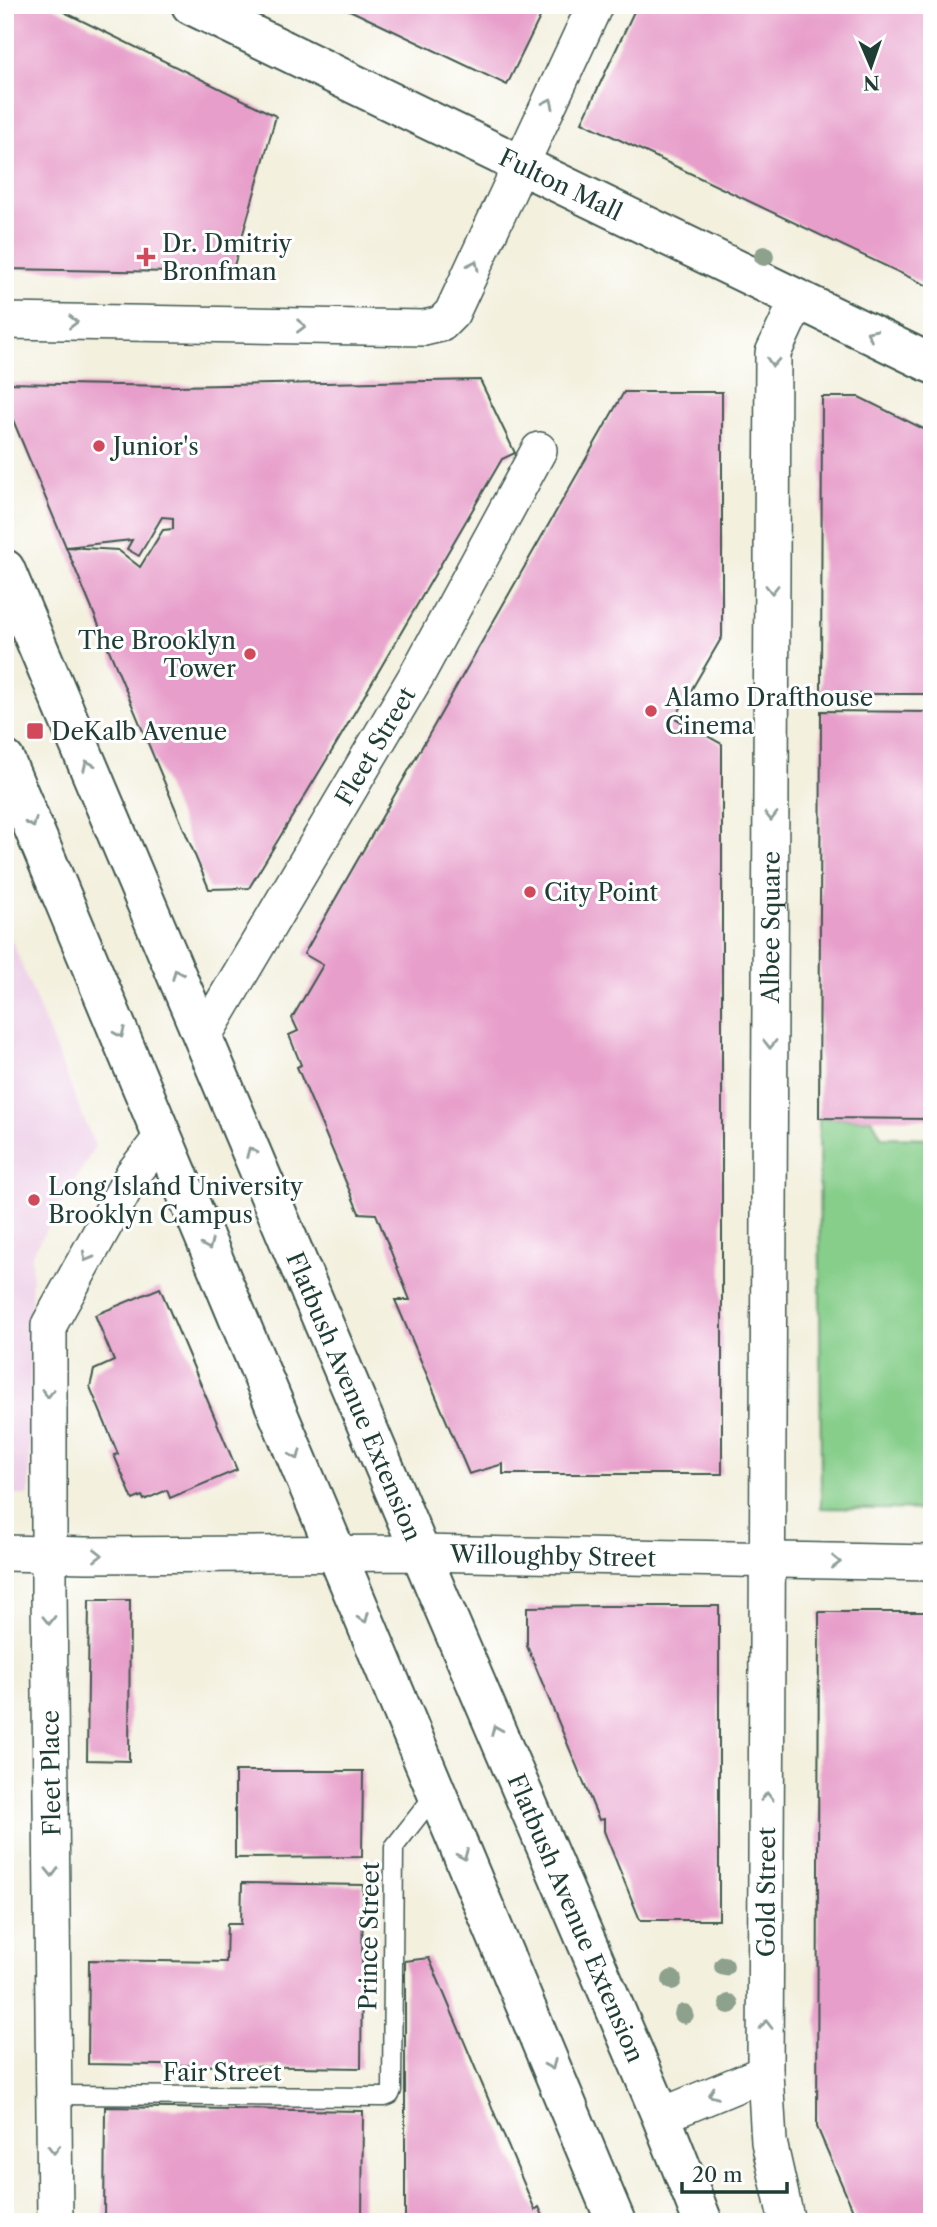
<svg xmlns="http://www.w3.org/2000/svg" width="937" height="2227" font-family="'Libre Caslon Text',serif">
<rect width="100%" height="100%" fill="#fff"/>
<filter id="ink" filterUnits="userSpaceOnUse"><feTurbulence type="fractalNoise" baseFrequency=".0143" numOctaves="2"/><feDisplacementMap in="SourceGraphic" scale="14" xChannelSelector="R" yChannelSelector="G"/><feConvolveMatrix kernelMatrix="1 2 1 2 8 2 1 2 1" color-interpolation-filters="sRGB"/></filter>
<filter id="wash" filterUnits="userSpaceOnUse"><feTurbulence type="fractalNoise" baseFrequency=".00686" numOctaves="4" result="noise"/><feDisplacementMap in="SourceGraphic" scale="28" xChannelSelector="R" yChannelSelector="G"/><feGaussianBlur stdDeviation="1.57" result="paint"/><feColorMatrix in="noise" values="0 0 0 0 0 0 0 0 0 0 0 0 0 0 0 0 0 1.4 0 .05"/><feComposite in="paint" operator="in"/></filter>
<g filter="url(#wash)">
<rect width="100%" height="100%" fill="#f3f0de"/>
<polygon fill="#eed0e8" points="5,924 95,1146 32,1254 29,1495 5,1495"/>
<polygon fill="#86ce8a" stroke="#52865f" stroke-width="2" points="819,1118 872,1119 882,1137 932,1138 932,1510 821,1508"/>
<g id="blocks">
<g fill="#e79eca">
<polygon points="5,5 50,5 276,116 232,273 5,269"/>
<polygon points="339,5 546,5 507,85"/>
<polygon points="637,5 932,5 932,288 582,122"/>
<polygon points="480,380 515,453 502,459 338,741 249,888 209,889 66,547 118,550 140,567 163,530 173,529 173,518 162,517 139,556 127,549 132,540 66,547 5,401 5,383 175,386"/>
<polygon points="624,392 722,392 722,637 675,718 722,744 722,1474 503,1474 503,1464 469,1474 395,1300 410,1300 376,1214 359,1213 297,1067 301,1065 289,1035 298,1031 292,1018 323,965 304,954"/>
<polygon points="822,397 859,397 932,433 932,694 821,694"/>
<polygon points="821,711 932,712 932,1119 819,1118"/>
<polygon points="160,1288 237,1470 170,1498 167,1490 144,1500 142,1496 133,1500 114,1455 118,1454 90,1387 94,1370 114,1361 95,1315"/>
<polygon points="89,1600 130,1600 129,1761 87,1760"/>
<polygon points="605,1606 719,1606 719,1920 640,1920 604,1831 604,1819 599,1820 527,1646 527,1607"/>
<polygon points="819,1612 932,1612 932,2222 858,2222 817,2127"/>
<polygon points="235,1771 363,1771 362,1857 235,1858"/>
<polygon points="242,1883 363,1885 361,2068 88,2064 89,1960 226,1962 227,1924 241,1924"/>
<polygon points="429,1958 535,2210 539,2207 546,2222 405,2222 405,1961"/>
<polygon points="105,2107 363,2111 362,2222 104,2222"/>
</g>
</g>
</g>
<g filter="url(#ink)">
<use href="#blocks" fill-opacity="0" stroke="#3f584e" stroke-width="2"/>
<g fill="none" stroke-linecap="round" stroke-linejoin="round">
<defs>
<polyline id="lane" points="54,2095 385,2097 390,2095 392,2090 394,1847 437,1792"/>
<g id="street">
<polyline points="5,321 424,328 441,324 452,313 595,5"/>
<path id="s1" d="M203 1037 418 673 539 450"/>
<path id="s2" d="M5 1553 86 1555 421 1553 932 1563"/>
<polyline points="661,2116 765,2073"/>
<polyline points="55,2222 49,1588 49,1325 133,1174 162,1137"/>
<path id="s3" d="M787 2222 769 2142 765 2073 773 353 798 299"/>
</g>
<g id="secondary">
<path id="s4" d="M191 5 932 364"/>
</g>
<g id="primary">
<path id="s5" d="M5 569 443 1606 661 2116 703 2222"/>
<polyline points="5,760 616,2222"/>
</g>
</defs>
<use href="#lane" stroke="#3f584e" stroke-width="21"/>
<use href="#street" stroke="#3f584e" stroke-width="38"/>
<use href="#secondary" stroke="#3f584e" stroke-width="42"/>
<use href="#primary" stroke="#3f584e" stroke-width="42"/>
<use href="#lane" stroke="#fff" stroke-width="18"/>
<use href="#street" stroke="#fff" stroke-width="35"/>
<use href="#secondary" stroke="#fff" stroke-width="38"/>
<use href="#primary" stroke="#fff" stroke-width="38"/>
</g>
<g fill="#8da18d">
<circle cx="764" cy="256" r="10"/>
<circle cx="724" cy="1966" r="10"/>
<circle cx="672" cy="1980" r="10"/>
<circle cx="729" cy="2004" r="10"/>
<circle cx="684" cy="2014" r="10"/>
</g>
<defs><path id="oneway-chevron" d="M-2-3.5L2.5 0L-2 3.5" fill="none" stroke-width="1.6" stroke-linecap="round" stroke-linejoin="round" transform="scale(1.75)"/></defs>
<g stroke="#8f9e9a">
<use href="#oneway-chevron" transform="translate(549 103) rotate(-65)"/>
<use href="#oneway-chevron" transform="translate(474 265) rotate(-65)"/>
<use href="#oneway-chevron" transform="translate(73 322) rotate(1)"/>
<use href="#oneway-chevron" transform="translate(301 326) rotate(1)"/>
<use href="#oneway-chevron" transform="translate(871 334) rotate(-154)"/>
<use href="#oneway-chevron" transform="translate(773 362) rotate(94)"/>
<use href="#oneway-chevron" transform="translate(772 589) rotate(90)"/>
<use href="#oneway-chevron" transform="translate(88 765) rotate(-113)"/>
<use href="#oneway-chevron" transform="translate(771 816) rotate(90)"/>
<use href="#oneway-chevron" transform="translate(32 823) rotate(67)"/>
<use href="#oneway-chevron" transform="translate(177 974) rotate(-113)"/>
<use href="#oneway-chevron" transform="translate(120 1033) rotate(67)"/>
<use href="#oneway-chevron" transform="translate(770 1044) rotate(90)"/>
<use href="#oneway-chevron" transform="translate(251 1152) rotate(-113)"/>
<use href="#oneway-chevron" transform="translate(208 1245) rotate(67)"/>
<use href="#oneway-chevron" transform="translate(87 1257) rotate(119)"/>
<use href="#oneway-chevron" transform="translate(48 1393) rotate(90)"/>
<use href="#oneway-chevron" transform="translate(296 1455) rotate(67)"/>
<use href="#oneway-chevron" transform="translate(98 1555)"/>
<use href="#oneway-chevron" transform="translate(836 1562) rotate(1)"/>
<use href="#oneway-chevron" transform="translate(364 1618) rotate(67)"/>
<use href="#oneway-chevron" transform="translate(49 1620) rotate(89)"/>
<use href="#oneway-chevron" transform="translate(496 1730) rotate(-113)"/>
<use href="#oneway-chevron" transform="translate(767 1797) rotate(-90)"/>
<use href="#oneway-chevron" transform="translate(463 1855) rotate(67)"/>
<use href="#oneway-chevron" transform="translate(52 1872) rotate(89)"/>
<use href="#oneway-chevron" transform="translate(766 2025) rotate(-90)"/>
<use href="#oneway-chevron" transform="translate(551 2065) rotate(67)"/>
<use href="#oneway-chevron" transform="translate(713 2094) rotate(158)"/>
<use href="#oneway-chevron" transform="translate(54 2149) rotate(90)"/>
</g>
</g>
<g fill="#d1495b" stroke="#fff" stroke-width="2.5">
<path d="M142.5 246.5h7v7h7v7h-7v7h-7v-7h-7v-7h7z"/>
<circle cx="99" cy="446" r="7"/>
<circle cx="250" cy="654" r="7"/>
<circle cx="651" cy="711" r="7"/>
<rect x="26" y="722" width="18" height="18" rx="3.5"/>
<circle cx="530" cy="892" r="7"/>
<circle cx="34" cy="1200" r="7"/>
</g>
<g text-anchor="middle" dominant-baseline="central" stroke-width="6" stroke-linejoin="round" paint-order="stroke">
<g font-size="24" fill="#1f3d34" stroke="#fff">
<text stroke="none"><textPath href="#s4" startOffset="411">Fulton Mall</textPath></text>
<text stroke="none"><textPath href="#s1" startOffset="338">Fleet Street</textPath></text>
<text stroke="none"><textPath href="#s3" startOffset="1297">Albee Square</textPath></text>
<text stroke="none"><textPath href="#s5" startOffset="898">Flatbush Avenue Extension</textPath></text>
<text stroke="none"><textPath href="#s2" startOffset="548">Willoughby Street</textPath></text>
<text transform="translate(51 1773) rotate(-91)">Fleet Place</text>
<text stroke="none"><textPath href="#s3" startOffset="332">Gold Street</textPath></text>
<text stroke="none"><textPath href="#s5" startOffset="1465">Flatbush Avenue Extension</textPath></text>
<text transform="translate(369 1936) rotate(-89)">Prince Street</text>
<text x="222" y="2072">Fair Street</text>
</g>
<g font-size="24" fill="#1f3d34" stroke="#fff" text-anchor="start">
<text x="162" y="243">Dr. Dmitriy<tspan x="162" dy="28">Bronfman</tspan></text>
<text x="113" y="446">Junior's</text>
<text x="236" y="640" text-anchor="end">The Brooklyn<tspan x="236" dy="28">Tower</tspan></text>
<text x="665" y="697">Alamo Drafthouse<tspan x="665" dy="28">Cinema</tspan></text>
<text x="51" y="731">DeKalb Avenue</text>
<text x="544" y="892">City Point</text>
<text x="48" y="1186">Long Island University<tspan x="48" dy="28">Brooklyn Campus</tspan></text>
</g>
</g>
<rect width="937" height="2227" fill="none" stroke="#fff" stroke-width="28"/>
<g transform="translate(871 66) rotate(178)" stroke="#ffffff" stroke-width="5" paint-order="stroke">
<path d="M0-5L12 26L0 18L-12 26Z" fill="#1f3d34"/>
<text y="-10" font-size="19" font-weight="bold" text-anchor="middle" fill="#1f3d34">N</text>
</g>
<path d="M682 2182v10h105v-10" fill="none" stroke="#1f3d34" stroke-width="3.5"/>
<text x="692" y="2182" font-size="21" fill="#1f3d34" stroke="#ffffff" stroke-width="5" paint-order="stroke">20 m</text>
</svg>
